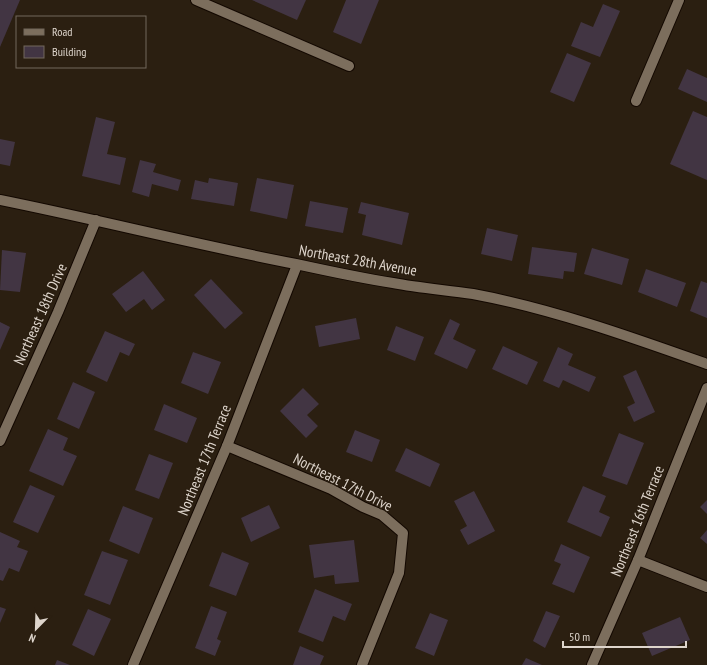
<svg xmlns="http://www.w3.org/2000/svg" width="707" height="665" font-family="'PT Sans Narrow',sans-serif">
<rect width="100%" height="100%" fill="#2b1f11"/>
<g fill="#423543">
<polygon points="0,0 20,0 0,47"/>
<polygon points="252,0 306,0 297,20"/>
<polygon points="346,0 379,0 361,44 333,32"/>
<polygon points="603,4 620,11 600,57 571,46 581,22 593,27"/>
<polygon points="567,53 591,63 574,102 550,92"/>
<polygon points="687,69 707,78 707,102 678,89"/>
<polygon points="693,111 707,117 707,180 670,164"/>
<polygon points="96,117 115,122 107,154 126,158 120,185 82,176"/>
<polygon points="0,139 15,142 10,166 0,164"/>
<polygon points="140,160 156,164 153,172 181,180 178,191 152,184 149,197 132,192"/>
<polygon points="209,178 238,183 234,206 191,199 195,180 208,183"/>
<polygon points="257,178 294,185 287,219 250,211"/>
<polygon points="310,201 348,208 343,233 305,226"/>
<polygon points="361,202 409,213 402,245 362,235 366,215 358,213"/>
<polygon points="487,228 518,235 512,261 481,254"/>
<polygon points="532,247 577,253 574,272 564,271 563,279 528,274"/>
<polygon points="592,248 629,259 622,285 584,274"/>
<polygon points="2,250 26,253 20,292 0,290"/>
<polygon points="646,269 686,283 677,307 638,292"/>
<polygon points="143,271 165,300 152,310 144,299 126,312 112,294"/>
<polygon points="211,279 243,313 225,329 194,295"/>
<polygon points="701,281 707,283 707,318 690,311"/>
<polygon points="356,318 360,339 319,347 315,326"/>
<polygon points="450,319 460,324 453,339 476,350 467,369 434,354"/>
<polygon points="0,322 10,327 0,350"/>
<polygon points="396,326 424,337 415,361 387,350"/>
<polygon points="105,331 135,344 129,356 120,352 107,382 86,372"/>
<polygon points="503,346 538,362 527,385 492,369"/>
<polygon points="558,347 573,354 568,365 596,377 589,392 563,380 559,388 543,381"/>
<polygon points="193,352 221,362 208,394 181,383"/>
<polygon points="636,370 655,412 634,422 627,407 635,403 623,376"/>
<polygon points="73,382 95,392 79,429 57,419"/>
<polygon points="303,388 319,404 307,415 318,426 306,438 280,411"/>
<polygon points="164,404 197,418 187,443 154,430"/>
<polygon points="48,429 68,438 63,450 77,456 63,486 29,471"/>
<polygon points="355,430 380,440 372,462 346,452"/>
<polygon points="619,433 644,443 627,485 602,476"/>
<polygon points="406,448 440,464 430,487 395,471"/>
<polygon points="149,454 173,463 159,499 135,490"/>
<polygon points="30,485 55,496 38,533 13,522"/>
<polygon points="583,486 606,496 599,512 610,517 601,537 567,522"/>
<polygon points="474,491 495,531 468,545 460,530 467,526 454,501"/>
<polygon points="707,500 707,514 700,507"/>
<polygon points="269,505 280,528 251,542 241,518"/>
<polygon points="123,506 153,518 139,554 109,541"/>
<polygon points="707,530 707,544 700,538"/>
<polygon points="0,532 20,541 17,547 28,551 19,572 9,568 3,581 0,580"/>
<polygon points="354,540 359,582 335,584 334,575 314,578 309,545"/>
<polygon points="561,544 590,557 574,593 552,584 561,564 554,561"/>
<polygon points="102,551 128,560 110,605 84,595"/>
<polygon points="222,552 249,563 236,596 209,586"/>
<polygon points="315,589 352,604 345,621 333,616 323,642 298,632"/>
<polygon points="211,606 227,612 217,639 221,641 215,656 195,648"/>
<polygon points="0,607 6,609 0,623"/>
<polygon points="88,609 111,619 94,656 72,645"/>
<polygon points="546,611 560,616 545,648 533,641"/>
<polygon points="430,613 448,620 434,656 415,648"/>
<polygon points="680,617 690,640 652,656 642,633"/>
<polygon points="300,646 324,656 320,665 293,665"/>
<polygon points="526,658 542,665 522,665"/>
<polygon points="57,660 70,665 55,665"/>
</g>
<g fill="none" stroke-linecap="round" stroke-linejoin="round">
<defs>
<g id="minor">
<polyline points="196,0 349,66"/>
<polyline points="636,101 679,0"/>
<path d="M0 200C99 220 197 245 296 264 328 271 361 278 393 283 419 288 446 290 473 294 553 309 631 337 707 364"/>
<polyline points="0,441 58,312 96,220"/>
<polyline points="227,446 331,489 363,507 382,515 403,533 399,573 362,665"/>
<polyline points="638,560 707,587"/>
<polyline points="133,665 227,446 297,265"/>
<polyline points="592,665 638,560 707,388"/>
</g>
</defs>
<use href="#minor" stroke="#130800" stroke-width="12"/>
<use href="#minor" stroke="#7c6e5d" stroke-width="10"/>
</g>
<g text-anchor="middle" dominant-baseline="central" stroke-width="3" stroke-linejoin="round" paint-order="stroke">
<g font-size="15" fill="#ded5cc" stroke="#2b1f11">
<text transform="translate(358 260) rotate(10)">Northeast 28th Avenue</text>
<text transform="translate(40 314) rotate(-66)">Northeast 18th Drive</text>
<text transform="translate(204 460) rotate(-68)">Northeast 17th Terrace</text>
<text transform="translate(343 482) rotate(27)">Northeast 17th Drive</text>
<text transform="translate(637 521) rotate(-68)">Northeast 16th Terrace</text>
</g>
</g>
<rect x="16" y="16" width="130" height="52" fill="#2b1f11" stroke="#73685c"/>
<rect x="24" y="29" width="20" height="6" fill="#7c6e5d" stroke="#73685c"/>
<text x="52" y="36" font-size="12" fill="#ded5cc">Road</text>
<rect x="24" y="46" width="20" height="12" fill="#423543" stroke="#73685c"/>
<text x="52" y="56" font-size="12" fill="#ded5cc">Building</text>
<g transform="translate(36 629) rotate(203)" stroke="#2b1f11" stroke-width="3" paint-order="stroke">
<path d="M0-3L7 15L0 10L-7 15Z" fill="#ded5cc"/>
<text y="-6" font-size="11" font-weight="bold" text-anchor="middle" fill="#ded5cc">N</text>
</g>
<path d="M563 641v6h123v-6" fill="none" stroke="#ded5cc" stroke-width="2"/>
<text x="569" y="641" font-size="12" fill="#ded5cc" stroke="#2b1f11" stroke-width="3" paint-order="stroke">50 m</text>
</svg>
